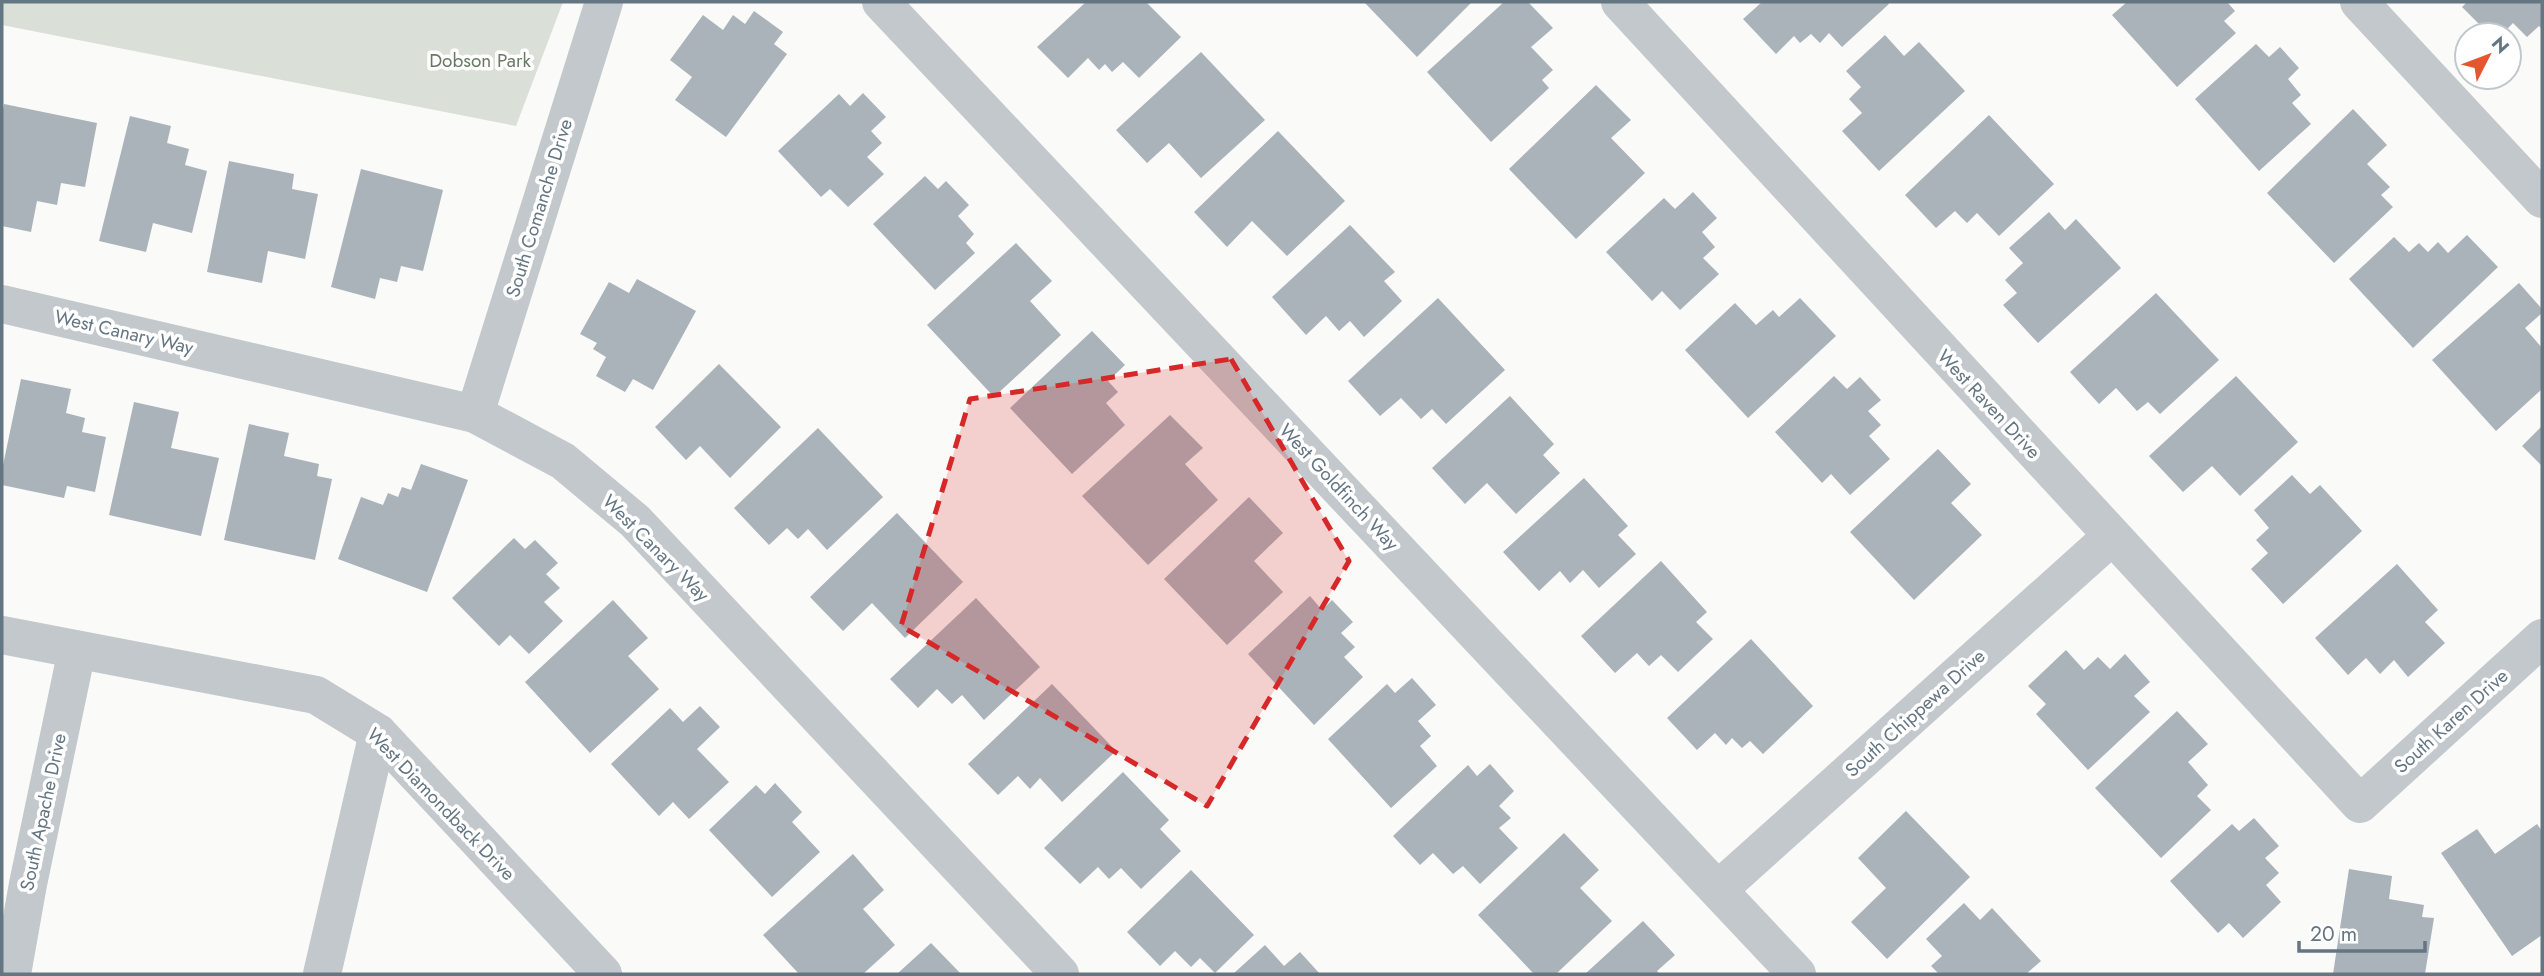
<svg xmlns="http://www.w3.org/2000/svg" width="2544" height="976" font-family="Jost,sans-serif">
<rect width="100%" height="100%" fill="#fafaf8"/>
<polygon fill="#dadfd7" points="2,2 563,2 516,126 2,25"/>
<g fill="#aab3b9">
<polygon points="1086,2 1146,2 1181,37 1139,78 1123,62 1112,72 1105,64 1099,70 1088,58 1068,78 1037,47"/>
<polygon points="1364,2 1472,2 1417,57"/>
<polygon points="1504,2 1528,2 1553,28 1531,47 1553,70 1542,80 1549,88 1491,142 1427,72"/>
<polygon points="1762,2 1887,2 1889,4 1842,47 1829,33 1820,43 1811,34 1800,43 1794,36 1776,54 1743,19"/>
<polygon points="2127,2 2227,2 2235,11 2224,21 2236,33 2177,87 2112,15"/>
<polygon points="2467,2 2542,2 2542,29 2539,26 2527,37 2513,23 2501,35 2490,35 2462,7"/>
<polygon points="754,11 783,32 774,44 787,54 726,137 675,100 692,77 670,60 703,15 723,30 733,15 745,24"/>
<polygon points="1885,35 1904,56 1919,42 1965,91 1879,171 1842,131 1862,113 1849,99 1861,87 1846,71"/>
<polygon points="2256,44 2269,57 2280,47 2299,68 2288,79 2301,95 2292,103 2311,124 2259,171 2195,99"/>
<polygon points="1201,52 1265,120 1201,178 1169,143 1147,163 1116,130"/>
<polygon points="1596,85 1631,120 1611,138 1645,173 1576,239 1509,169"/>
<polygon points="863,93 886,117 871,131 882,143 867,157 884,174 848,207 830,189 821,197 778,151 839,94 850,106"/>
<polygon points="4,104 97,123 85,187 61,183 57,205 37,201 31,232 2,226 2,115"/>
<polygon points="2353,109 2387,145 2367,164 2390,187 2381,195 2393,207 2334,263 2267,193"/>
<polygon points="1989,115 2054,184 1999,236 1977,213 1967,223 1955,211 1936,228 1905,195"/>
<polygon points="130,116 171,126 167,143 189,149 185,165 207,171 192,233 153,223 146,252 99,241"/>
<polygon points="1278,131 1345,201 1287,256 1252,221 1227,247 1194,212"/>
<polygon points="229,161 294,174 292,189 318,194 305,259 268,251 262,283 207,272"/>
<polygon points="361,169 443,190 423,271 401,266 397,282 380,278 375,299 331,287"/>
<polygon points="925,176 938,189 946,181 969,205 958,216 974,234 966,243 975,253 935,290 873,224"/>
<polygon points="1693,192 1717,218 1702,232 1715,247 1703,258 1719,274 1680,310 1662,291 1652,301 1606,252 1664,198 1675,209"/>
<polygon points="2049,212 2065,230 2076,219 2121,268 2038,343 2003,305 2017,293 2005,280 2023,263 2009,248"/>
<polygon points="1350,225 1395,272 1384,281 1402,301 1364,337 1350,321 1339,331 1326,316 1306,335 1272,297"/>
<polygon points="2467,235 2498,267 2413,348 2349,279 2394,237 2409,252 2419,243 2428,252 2438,242 2448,253"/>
<polygon points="1016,243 1052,281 1030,301 1061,335 994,397 927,325"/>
<polygon points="637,279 696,311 653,390 633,379 625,392 596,376 606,357 593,349 597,343 580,334 609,282 629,293"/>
<polygon points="2519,283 2542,309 2542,313 2525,328 2542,348 2542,389 2496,431 2432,360"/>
<polygon points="2156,293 2219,360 2160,414 2148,402 2137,411 2116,388 2099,404 2070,372"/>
<polygon points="1438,298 1505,370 1446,424 1432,409 1421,419 1401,398 1380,416 1348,381"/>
<polygon points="1800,298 1836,336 1748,418 1685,350 1735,303 1756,325 1773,310 1779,317"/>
<polygon points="1092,331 1125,365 1108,381 1118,392 1106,403 1125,425 1072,474 1010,408"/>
<polygon points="719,364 781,427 730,478 700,446 686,460 655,427"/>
<polygon points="1834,376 1847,389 1860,377 1881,400 1868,411 1881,425 1869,436 1890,459 1850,495 1831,474 1822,483 1775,432"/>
<polygon points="2236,376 2298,442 2240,496 2212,466 2183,492 2149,456"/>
<polygon points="21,379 71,389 66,413 85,418 82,432 106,437 95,492 67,486 64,498 2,485 2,470"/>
<polygon points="1510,396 1554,444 1543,455 1560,473 1516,514 1487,483 1465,504 1432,468"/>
<polygon points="134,402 179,412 171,448 219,458 201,536 109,515"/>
<polygon points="1170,415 1203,448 1185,464 1218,500 1148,565 1082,496"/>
<polygon points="249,424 289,433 284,456 319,464 317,476 332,479 315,560 224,540"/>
<polygon points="2542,426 2542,466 2522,446"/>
<polygon points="818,428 883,497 827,550 808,529 798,539 787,528 769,545 734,508"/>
<polygon points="1938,449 1971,484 1951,503 1982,535 1914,600 1850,532"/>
<polygon points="421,464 468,480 427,592 338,559 361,497 383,505 388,493 398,497 402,487 411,490"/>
<polygon points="2292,475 2310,494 2320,485 2362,531 2283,604 2251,569 2268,553 2256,540 2269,528 2254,510"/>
<polygon points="1584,478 1628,526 1618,535 1636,554 1599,588 1583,570 1570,583 1560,571 1539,591 1503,552"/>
<polygon points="1249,497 1283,533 1254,561 1283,592 1227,645 1164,579"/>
<polygon points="897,513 963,582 905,638 872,603 843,631 810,597"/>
<polygon points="514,538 525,549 535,540 558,563 546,574 560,588 544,602 563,621 529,654 510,635 499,646 452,598"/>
<polygon points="1661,561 1707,612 1696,622 1713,639 1678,672 1661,655 1649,666 1637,653 1615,673 1581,636"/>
<polygon points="2397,564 2438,610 2425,622 2445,643 2408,677 2394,660 2380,674 2366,658 2348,675 2315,638"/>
<polygon points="1310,596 1322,610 1332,600 1353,622 1341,633 1355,647 1344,657 1363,677 1314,725 1248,654"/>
<polygon points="976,598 1040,667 984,720 962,695 952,704 937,689 918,708 890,679"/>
<polygon points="613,600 648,638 628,656 659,689 590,753 525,682"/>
<polygon points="1751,639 1813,706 1763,754 1750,741 1742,748 1732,738 1726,745 1715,733 1697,750 1667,718"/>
<polygon points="2066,650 2084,670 2098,657 2110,669 2125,654 2150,682 2134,696 2150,712 2088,770 2036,714 2046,704 2028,686"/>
<polygon points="1412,678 1436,705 1418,721 1431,736 1420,746 1437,766 1391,808 1328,739 1387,684 1395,693"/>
<polygon points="1052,684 1116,751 1062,802 1040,778 1030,789 1018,776 998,795 968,764"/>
<polygon points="700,706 720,727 697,749 729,782 689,819 673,802 659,816 611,764 670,708 683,722"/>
<polygon points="2177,711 2208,744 2188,762 2208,785 2197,796 2211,810 2161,858 2095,788"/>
<polygon points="1490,764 1514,791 1499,806 1511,818 1499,828 1518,848 1480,884 1463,866 1453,874 1433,853 1420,865 1393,836 1468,765 1477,776"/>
<polygon points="1123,772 1169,820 1160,829 1181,851 1141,889 1121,868 1109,879 1098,867 1080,884 1044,848"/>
<polygon points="775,783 802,812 792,822 820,852 772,897 709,830 756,785 765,794"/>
<polygon points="1906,811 1970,877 1887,959 1851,922 1886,888 1858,858"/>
<polygon points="2254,818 2279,846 2265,858 2279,873 2266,885 2281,902 2243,938 2229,923 2218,933 2170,881 2232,824 2239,831"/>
<polygon points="2537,824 2542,831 2542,935 2512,956 2441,853 2477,829 2495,854"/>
<polygon points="1564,833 1599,870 1580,888 1612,921 1556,974 1534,974 1478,915"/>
<polygon points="853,854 884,890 863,909 895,945 863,974 799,974 763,935"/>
<polygon points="2349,869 2392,876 2389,899 2424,905 2422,917 2434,918 2425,974 2333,974"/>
<polygon points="1191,870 1254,935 1215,973 1200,958 1191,967 1175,951 1160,966 1127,932"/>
<polygon points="1964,903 1980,920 1992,908 2041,961 2026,974 1939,974 1931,966 1942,956 1926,939"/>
<polygon points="1643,921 1675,955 1657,971 1660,974 1585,974"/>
<polygon points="931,943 961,974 897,974"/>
<polygon points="1265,945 1284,966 1300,952 1320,974 1233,974"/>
</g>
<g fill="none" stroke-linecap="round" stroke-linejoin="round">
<g stroke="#c3c8cc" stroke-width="38">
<polyline points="881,2 1797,974"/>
<polyline points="1620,2 2360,804 2542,638"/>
<polyline points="2359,2 2542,199"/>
<polyline points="2,304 475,414 563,461 635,521 1060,974"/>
<polyline points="475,414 604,2"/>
<polyline points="2,635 316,695 378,733 603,974"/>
<polyline points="1719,889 2111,537"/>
<polyline points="12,974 28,884 77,650"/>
<polyline points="322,974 378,733"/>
</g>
</g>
<path fill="#d62828" fill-opacity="0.2" stroke="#d62828" stroke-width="5" stroke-dasharray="14 9" stroke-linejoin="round" d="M1231 359 1349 561 1207 806 901 626 970 399Z"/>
<g text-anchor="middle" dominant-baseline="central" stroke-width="7" stroke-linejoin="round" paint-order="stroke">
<g font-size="19" fill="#687a64" stroke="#fff">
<text x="480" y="60">Dobson Park</text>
</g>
<g font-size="19" fill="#657683" stroke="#fff">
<text transform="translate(539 208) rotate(-73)">South Comanche Drive</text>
<text transform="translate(124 332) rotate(13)">West Canary Way</text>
<text transform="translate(1989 404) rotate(47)">West Raven Drive</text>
<text transform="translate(1339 487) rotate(47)">West Goldfinch Way</text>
<text transform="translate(656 548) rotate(45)">West Canary Way</text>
<text transform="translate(1915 713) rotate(-42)">South Chippewa Drive</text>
<text transform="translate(2451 721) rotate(-42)">South Karen Drive</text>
<text transform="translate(441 804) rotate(46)">West Diamondback Drive</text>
<text transform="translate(43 812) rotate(-78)">South Apache Drive</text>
</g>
</g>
<rect width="2544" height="976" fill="none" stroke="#657683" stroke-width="7"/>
<g transform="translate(2488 56) rotate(48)"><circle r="33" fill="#ffffff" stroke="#c1c8cd" stroke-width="2"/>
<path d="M0-5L12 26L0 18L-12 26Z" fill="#e4572e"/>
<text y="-10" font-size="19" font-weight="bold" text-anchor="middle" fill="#657683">N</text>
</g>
<path d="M2299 941v10h126v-10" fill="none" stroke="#657683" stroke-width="3.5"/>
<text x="2310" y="941" font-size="21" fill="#657683" stroke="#ffffff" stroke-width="5" paint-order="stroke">20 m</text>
</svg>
